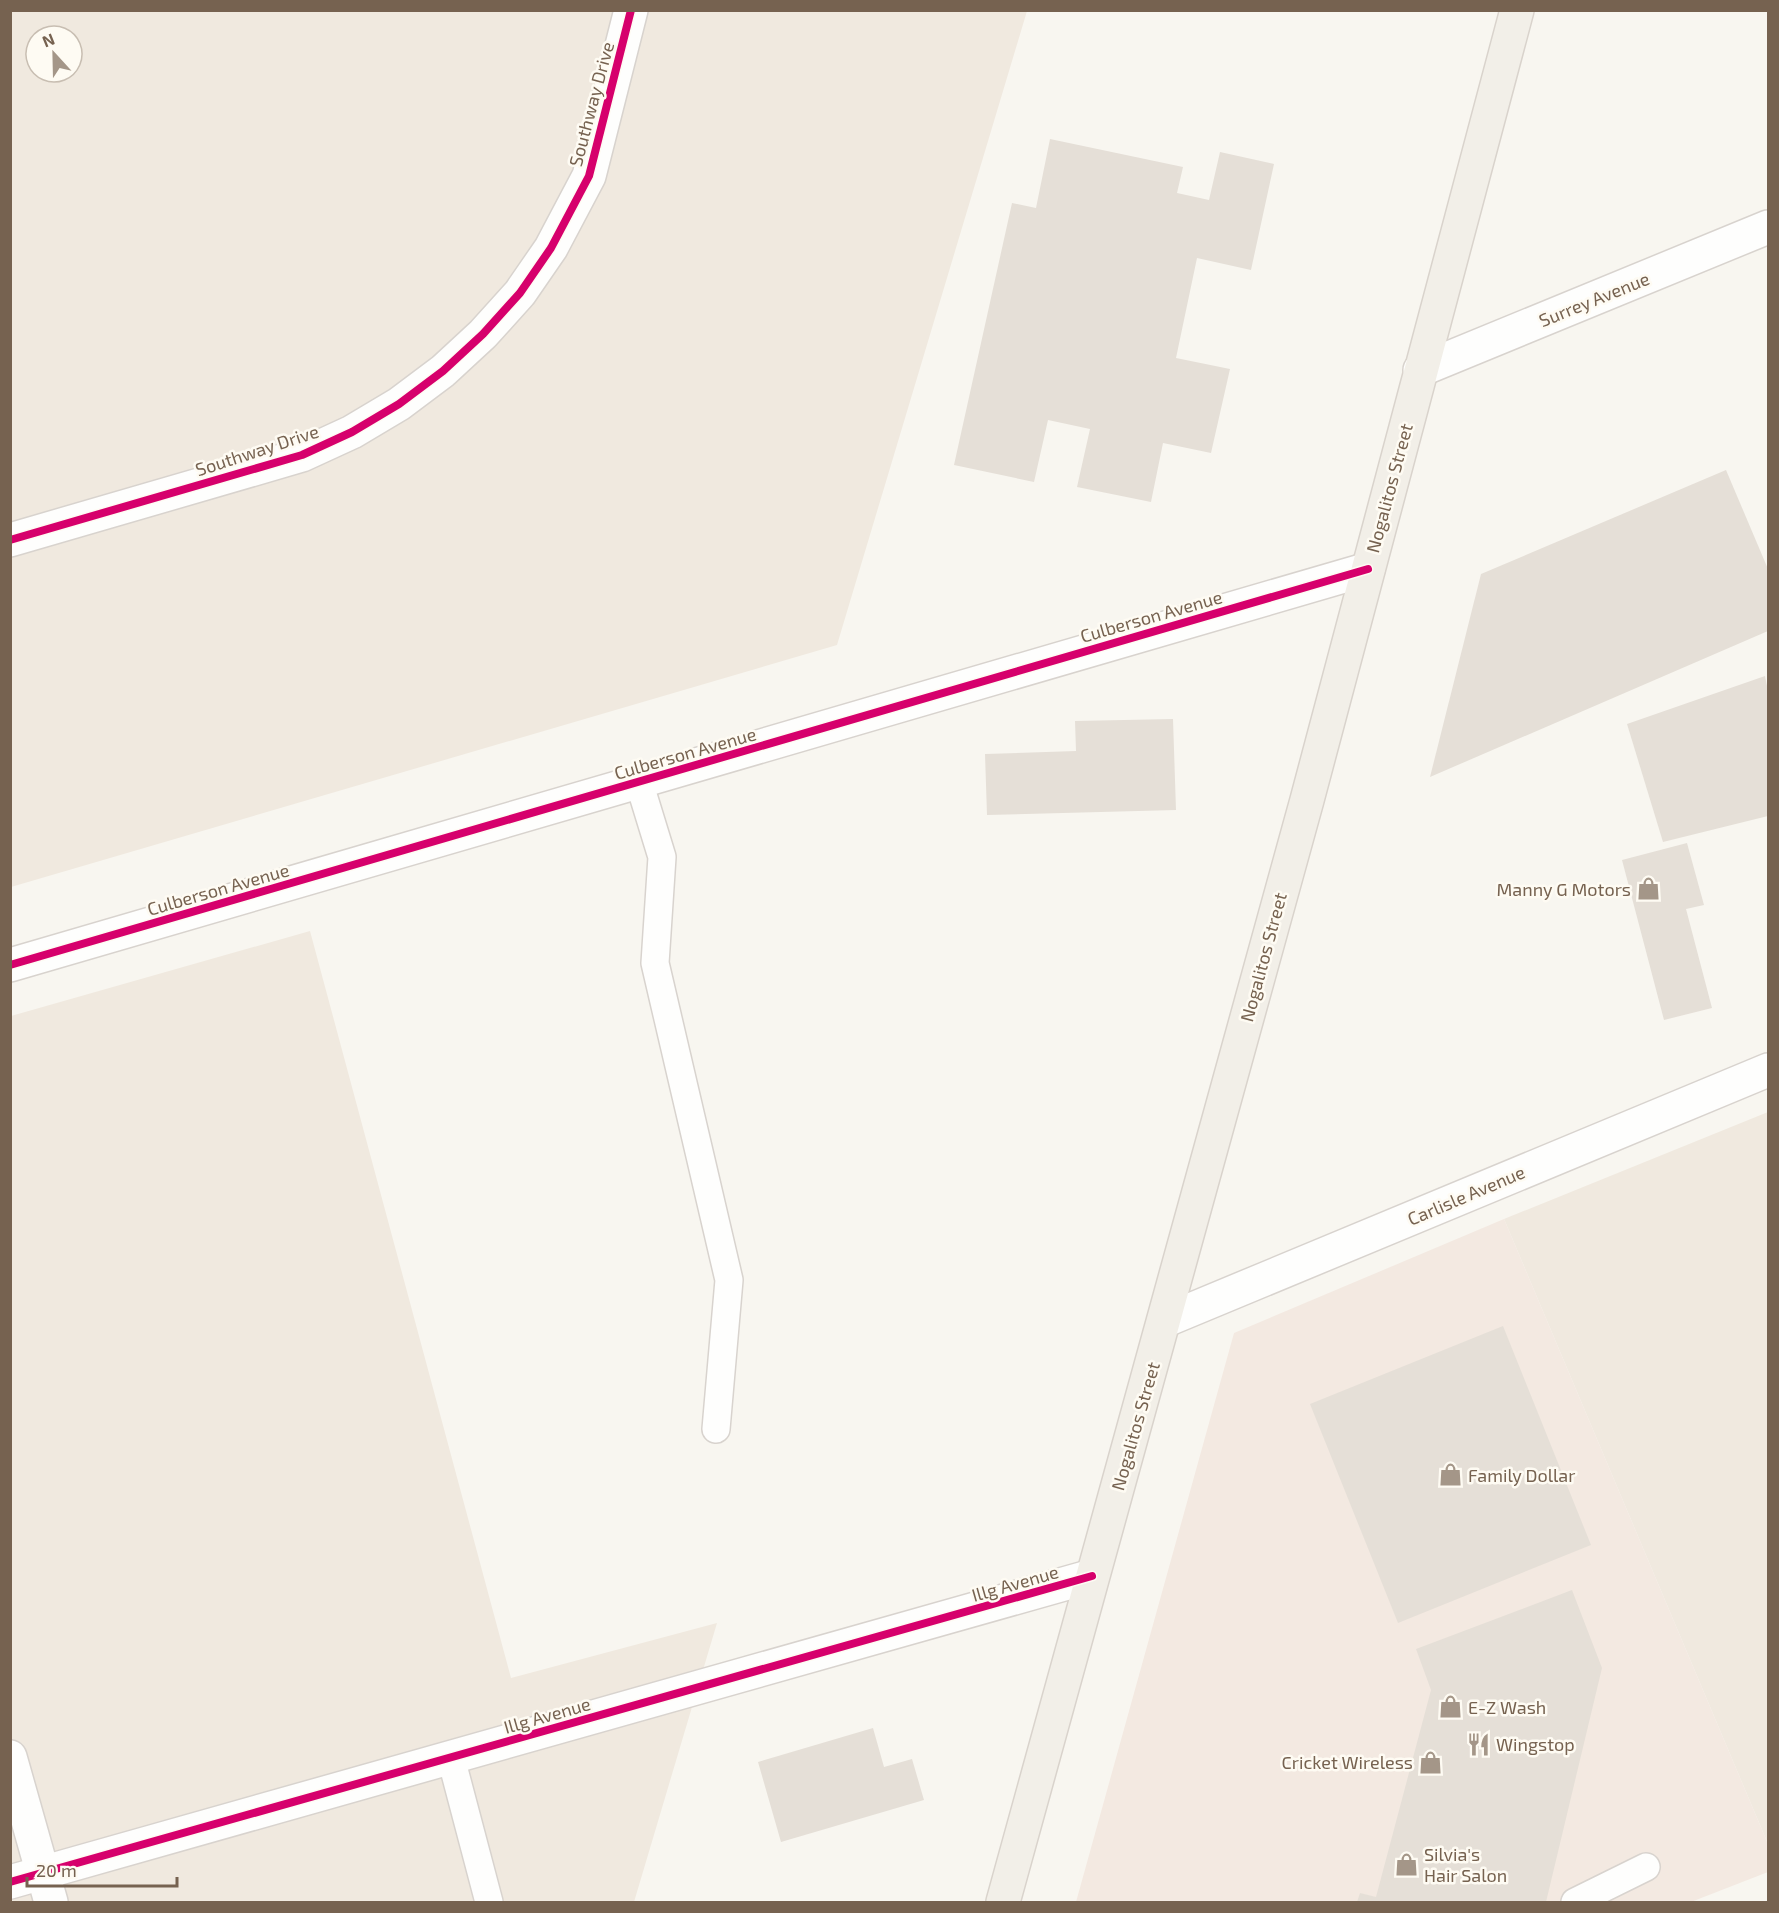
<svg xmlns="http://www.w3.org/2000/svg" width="1779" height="1913" font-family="'Exo 2',sans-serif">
<rect width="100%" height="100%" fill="#f8f6f0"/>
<g fill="#f0e9df" fill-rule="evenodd">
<path d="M11 11H1027L837 645 11 887ZM36 36H72V72H36Z"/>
<polygon points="310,931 511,1678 717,1623 634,1902 11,1902 11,1016"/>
<polygon points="1768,1112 1768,1844 1504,1219"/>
</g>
<polygon fill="#f3e9e1" points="1504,1219 1768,1844 1768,1872 1691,1902 1076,1902 1234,1333"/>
<g fill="#e5dfd7">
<polygon points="1050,139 1183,167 1177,193 1209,200 1220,152 1274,164 1251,270 1197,258 1176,358 1230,369 1211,453 1163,443 1151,502 1077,487 1090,429 1048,420 1034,482 954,465 1012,203 1036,208"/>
<polygon points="1726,470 1768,569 1768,631 1430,777 1481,574"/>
<polygon points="1765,676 1768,691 1768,816 1663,842 1627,724"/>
<polygon points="1173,719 1176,810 987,815 985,754 1076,751 1075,721"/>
<polygon points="1687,843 1704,905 1686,909 1712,1008 1664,1020 1622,860"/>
<polygon points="1503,1326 1591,1545 1398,1623 1310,1404"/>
<polygon points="1572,1590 1602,1668 1546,1902 1357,1902 1360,1893 1376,1897 1431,1690 1416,1649"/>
<polygon points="873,1728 884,1767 912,1759 924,1800 781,1842 758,1762"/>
</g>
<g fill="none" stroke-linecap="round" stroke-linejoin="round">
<defs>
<g id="lane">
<polyline points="639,782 662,857 655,963 729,1280 716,1429"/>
<polyline points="451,1758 489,1902"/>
<polyline points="1575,1902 1646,1867"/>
</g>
<g id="street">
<polyline points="1420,370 1768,227"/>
<polyline points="10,540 302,455 352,432 399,404 443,371 483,334 520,293 551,248 589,176 631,10"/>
<polyline points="10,965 1368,569"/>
<polyline points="1164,1321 1768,1070"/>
<polyline points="10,1757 51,1902"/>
<polyline points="10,1882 1092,1576"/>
</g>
<polyline id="primary" points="1003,1902 1307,800 1517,10"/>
</defs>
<use href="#lane" stroke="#d8d3ce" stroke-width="30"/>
<use href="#street" stroke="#d8d3ce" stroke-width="36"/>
<use href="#primary" stroke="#d9d3cc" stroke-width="36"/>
<use href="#lane" stroke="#fefefd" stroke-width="27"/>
<use href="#street" stroke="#fefefd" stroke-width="33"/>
<use href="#primary" stroke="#f2efe8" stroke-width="33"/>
<defs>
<g id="cycleway">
<polyline points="10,540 302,455 352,432 399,404 443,371 483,334 520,293 551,248 589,176 631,10"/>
<polyline points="10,965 1368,569"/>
<polyline points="10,1882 1092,1576"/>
</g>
</defs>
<use href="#cycleway" stroke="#fefbf3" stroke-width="11"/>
<use href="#cycleway" stroke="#d6006c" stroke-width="8"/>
</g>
<defs>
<symbol id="shop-bare" viewBox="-9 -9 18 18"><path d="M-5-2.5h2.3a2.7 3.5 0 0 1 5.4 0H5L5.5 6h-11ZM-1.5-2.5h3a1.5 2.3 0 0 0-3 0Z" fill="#a49688" stroke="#fefbf3" stroke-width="2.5" paint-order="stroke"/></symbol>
<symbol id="restaurant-bare" viewBox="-9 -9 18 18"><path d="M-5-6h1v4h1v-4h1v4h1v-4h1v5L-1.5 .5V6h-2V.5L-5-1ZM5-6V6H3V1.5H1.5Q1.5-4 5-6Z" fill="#a49688" stroke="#fefbf3" stroke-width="2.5" paint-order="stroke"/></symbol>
</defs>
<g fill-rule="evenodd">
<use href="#shop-bare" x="1632" y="872" width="33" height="33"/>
<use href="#shop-bare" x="1434" y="1458" width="33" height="33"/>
<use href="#shop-bare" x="1434" y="1690" width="33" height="33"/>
<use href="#restaurant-bare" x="1462" y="1728" width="33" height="33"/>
<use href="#shop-bare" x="1414" y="1746" width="33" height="33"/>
<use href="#shop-bare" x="1390" y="1848" width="33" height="33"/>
</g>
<g text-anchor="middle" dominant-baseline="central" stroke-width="5" stroke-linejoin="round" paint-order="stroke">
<g font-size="18" fill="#766250" stroke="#fefbf3">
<text transform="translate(591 104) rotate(-75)">Southway Drive</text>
<text transform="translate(1594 299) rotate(-22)">Surrey Avenue</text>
<text transform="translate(257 450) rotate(-18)">Southway Drive</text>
<text transform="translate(1389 488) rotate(-75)">Nogalitos Street</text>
<text transform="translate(1151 616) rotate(-16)">Culberson Avenue</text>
<text transform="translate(685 753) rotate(-16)">Culberson Avenue</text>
<text transform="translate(218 889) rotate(-16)">Culberson Avenue</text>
<text transform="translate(1263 957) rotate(-75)">Nogalitos Street</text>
<text transform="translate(1466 1195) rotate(-23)">Carlisle Avenue</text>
<text transform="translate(1135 1426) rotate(-74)">Nogalitos Street</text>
<text transform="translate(1015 1583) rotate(-16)">Illg Avenue</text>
<text transform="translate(547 1715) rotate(-16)">Illg Avenue</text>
</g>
<g font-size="18" fill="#766250" stroke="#fefbf3" text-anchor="start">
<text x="1631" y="889" text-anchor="end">Manny G Motors</text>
<text x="1468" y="1475">Family Dollar</text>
<text x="1468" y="1707">E-Z Wash</text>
<text x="1496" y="1744">Wingstop</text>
<text x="1413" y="1762" text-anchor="end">Cricket Wireless</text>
<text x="1424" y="1854">Silvia's<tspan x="1424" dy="21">Hair Salon</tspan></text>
</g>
</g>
<rect width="1779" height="1913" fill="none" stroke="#766250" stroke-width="24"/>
<g transform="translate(54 54) rotate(338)"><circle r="28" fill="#fefbf3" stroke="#c8beb2" stroke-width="1.5"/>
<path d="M0-4.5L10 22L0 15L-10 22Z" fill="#a49688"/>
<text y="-9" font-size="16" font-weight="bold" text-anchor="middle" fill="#766250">N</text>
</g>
<path d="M27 1877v9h150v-9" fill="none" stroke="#766250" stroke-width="3"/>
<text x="36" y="1877" font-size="18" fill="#766250" stroke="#fefbf3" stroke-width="4.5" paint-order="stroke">20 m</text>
</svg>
